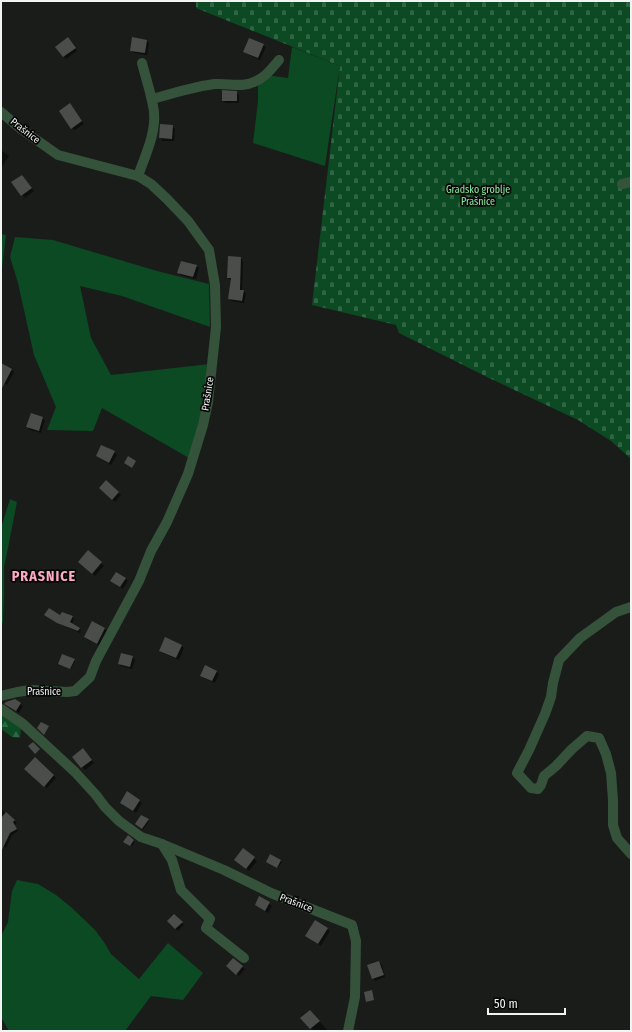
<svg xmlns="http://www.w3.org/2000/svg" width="632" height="1032" font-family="'Fira Sans Condensed',sans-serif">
<defs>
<pattern id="forest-firs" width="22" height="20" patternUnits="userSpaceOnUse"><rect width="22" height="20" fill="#0b4a22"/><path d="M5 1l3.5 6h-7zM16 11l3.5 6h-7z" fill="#2f6543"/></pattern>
<pattern id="cemetery-stones" width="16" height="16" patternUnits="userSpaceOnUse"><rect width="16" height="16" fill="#0b4a22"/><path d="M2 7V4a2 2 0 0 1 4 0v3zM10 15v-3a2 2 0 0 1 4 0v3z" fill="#2f6543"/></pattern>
</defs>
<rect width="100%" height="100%" fill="#1a1c1a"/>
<g fill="#0b4a22">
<polygon points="292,47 340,66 325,166 253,143 258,101 258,74 288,78"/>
<polygon points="1,234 6,235 1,275"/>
<polygon points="15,237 53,240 157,271 209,284 210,327 122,296 80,286 91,338 111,375 210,364 205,403 189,458 102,408 93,431 47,430 56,407 34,355 18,283 10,257"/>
<polygon points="10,499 17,502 4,568 4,595 3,621 1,628 1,528"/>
<polygon points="17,880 38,884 56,895 71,907 95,930 104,942 111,954 139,979 168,943 203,973 183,1000 151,996 125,1031 9,1031 1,1017 1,936 8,922 12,891"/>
</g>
<polygon fill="url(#forest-firs)" points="1,711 21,727 20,738 12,737 1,729"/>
<polygon fill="url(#cemetery-stones)" points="196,1 631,1 631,459 611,441 578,420 487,377 399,333 396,325 312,305 340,66 196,8"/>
<g fill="#0007">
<polygon points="70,41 77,51 66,59 64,56"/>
<polygon points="146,41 149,43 147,55 134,53 131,51"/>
<polygon points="263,45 266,47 260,60 247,54 245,52"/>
<polygon points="236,92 239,95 239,103 226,103 223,101"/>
<polygon points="72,107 84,124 75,130 72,128"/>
<polygon points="161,125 172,126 175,129 174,141 162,141 160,138"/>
<polygon points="1,150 9,156 1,168"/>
<polygon points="24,178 34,191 25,198 13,182"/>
<polygon points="229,257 241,258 243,261 242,291 246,293 244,303 231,301 229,298 232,280 230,280 228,278"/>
<polygon points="196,266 199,268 196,279 181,275 179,273"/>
<polygon points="1,364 12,370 14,372 7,385 1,382"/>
<polygon points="43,418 45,420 41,433 30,430 28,427"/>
<polygon points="114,452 117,455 111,465 99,458 97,456"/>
<polygon points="106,482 121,495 115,502 100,488"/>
<polygon points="88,551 104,566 95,576 82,564"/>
<polygon points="125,579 128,581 123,589 114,583"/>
<polygon points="48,617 72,617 74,619 72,624 81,630 80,633 60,624"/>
<polygon points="92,623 105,629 107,631 100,646 87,639 85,637"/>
<polygon points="182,646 184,648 179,660 162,653 160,650"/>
<polygon points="132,657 135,660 132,669 121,666 119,663"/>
<polygon points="74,660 75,661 71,669 61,665"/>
<polygon points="217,672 219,674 215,683 204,678 201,676"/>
<polygon points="20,704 23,706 19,713 8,706"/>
<polygon points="86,752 94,763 85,770 73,757"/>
<polygon points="35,759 56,778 47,788 28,772"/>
<polygon points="140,801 142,803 136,813 123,805"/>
<polygon points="1,809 17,823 14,825 18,831 12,835 6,848 1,846"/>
<polygon points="148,820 149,821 143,830 136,824"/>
<polygon points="128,837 135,842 132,846 126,842"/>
<polygon points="243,849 257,861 249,871 238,862"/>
<polygon points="270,856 282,862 278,868 268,862"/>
<polygon points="260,898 272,906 268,913 256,905"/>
<polygon points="174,915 184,925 178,931 168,921"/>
<polygon points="327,929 330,931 321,946 306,936"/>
<polygon points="233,959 245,969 239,976 230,969"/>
<polygon points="379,962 382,965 385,977 375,981 372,978"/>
<polygon points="310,1011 328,1031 314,1031 302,1018"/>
</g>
<g fill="#4a4d4a">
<polygon points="68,37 76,48 63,57 55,47"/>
<polygon points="132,37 147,40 145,53 130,51"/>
<polygon points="249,38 264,44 258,58 243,52"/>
<polygon points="222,90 237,91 237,101 222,101"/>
<polygon points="70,103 82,121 71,129 59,111"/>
<polygon points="160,124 173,125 172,139 159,138"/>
<polygon points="22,175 32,188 21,196 11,182"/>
<polygon points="228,256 241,257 240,290 244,290 242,301 228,299 231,278 227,278"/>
<polygon points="181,261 197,265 193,277 177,273"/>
<polygon points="1,363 12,369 1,390"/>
<polygon points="31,413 43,417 39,431 26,427"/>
<polygon points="101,445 115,451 109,463 96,456"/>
<polygon points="128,456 136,461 132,468 124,463"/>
<polygon points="106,480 119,492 112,500 99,488"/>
<polygon points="88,550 102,562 92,574 78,562"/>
<polygon points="116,572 126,578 120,587 110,581"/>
<polygon points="49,608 60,615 62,612 73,616 70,622 80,628 78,631 57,623 44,615"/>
<polygon points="92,621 105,628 97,644 84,637"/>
<polygon points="165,637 182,645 176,658 159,651"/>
<polygon points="121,653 133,656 130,667 118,664"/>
<polygon points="62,654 75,659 70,669 58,664"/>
<polygon points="205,665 217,671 212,681 200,676"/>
<polygon points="15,699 21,703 16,711 4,704 6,702"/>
<polygon points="41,722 49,726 44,735 37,728"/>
<polygon points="33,742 40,749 35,754 28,746"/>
<polygon points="83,748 92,760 81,768 72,757"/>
<polygon points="35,757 54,775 44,787 24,769"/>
<polygon points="127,791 140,800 133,811 120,803"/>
<polygon points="6,812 15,820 13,822 17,829 10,833 1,852 1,818"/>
<polygon points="141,815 149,819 142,829 135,824"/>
<polygon points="128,835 134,840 130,846 123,842"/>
<polygon points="243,848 255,857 246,869 234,860"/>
<polygon points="270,854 281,860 277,868 266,862"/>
<polygon points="259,896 270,902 265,911 255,905"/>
<polygon points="174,914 183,922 175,929 167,921"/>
<polygon points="315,920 328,928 318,944 305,936"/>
<polygon points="233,958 243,966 236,975 226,966"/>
<polygon points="379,961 384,975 372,979 367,965"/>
<polygon points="372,990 374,1000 366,1002 364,992"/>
<polygon points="310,1010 320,1021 310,1029 300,1018"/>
</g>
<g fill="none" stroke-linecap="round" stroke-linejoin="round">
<g stroke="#35533b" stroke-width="10">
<path d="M152 99C172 94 195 86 215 84 228 83 242 88 254 82 265 78 272 68 279 60"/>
<polyline points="1,112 21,129 58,155 138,176 151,184 167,199 188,221 209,250 215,285 216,327 208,402 203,425 188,474 167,522 151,551 139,581 96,661 90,677 75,691 67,692 31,690 17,692 1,696"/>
<path d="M138 176C145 156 156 134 154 112 152 96 146 79 142 63"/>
<polyline points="622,184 631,182"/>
<polyline points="631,607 616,612 580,638 559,660 553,683 551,697 545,714 529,750 517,773 531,788 538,789 541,785 544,776 556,766 572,749 587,736 599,738 606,754 611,773 613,800 613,825 617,838 631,854"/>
<polyline points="1,709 23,724 75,772 96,795 105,807 119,821 141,837 162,844 224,870 271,893 352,925 356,941 355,997 348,1031"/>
<polyline points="162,844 172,860 181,890 210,919 206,928 244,958"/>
</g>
</g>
<g text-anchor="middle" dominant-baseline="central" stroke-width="3.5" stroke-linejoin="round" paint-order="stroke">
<g font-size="10" fill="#f2f4f3" stroke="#060706">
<text transform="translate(25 131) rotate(38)">Prašnice</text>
<text transform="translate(208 394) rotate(-81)">Prašnice</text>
<text x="44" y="692">Prašnice</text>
<text transform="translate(296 903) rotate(21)">Prašnice</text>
</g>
<g font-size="10" fill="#87f1a1" stroke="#060706">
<text x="478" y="190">Gradsko groblje<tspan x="478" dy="12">Prašnice</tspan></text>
</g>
<g font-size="14" font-weight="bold" letter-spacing="1" fill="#fdabc3" stroke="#060706">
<text x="44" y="576">PRASNICE</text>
</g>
</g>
<rect width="632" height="1032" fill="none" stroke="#f2f4f3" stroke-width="4"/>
<path d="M488 1008v6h77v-6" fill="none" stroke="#f2f4f3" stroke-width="2"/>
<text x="494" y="1008" font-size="12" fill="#f2f4f3" stroke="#060706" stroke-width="3" paint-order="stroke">50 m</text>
</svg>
